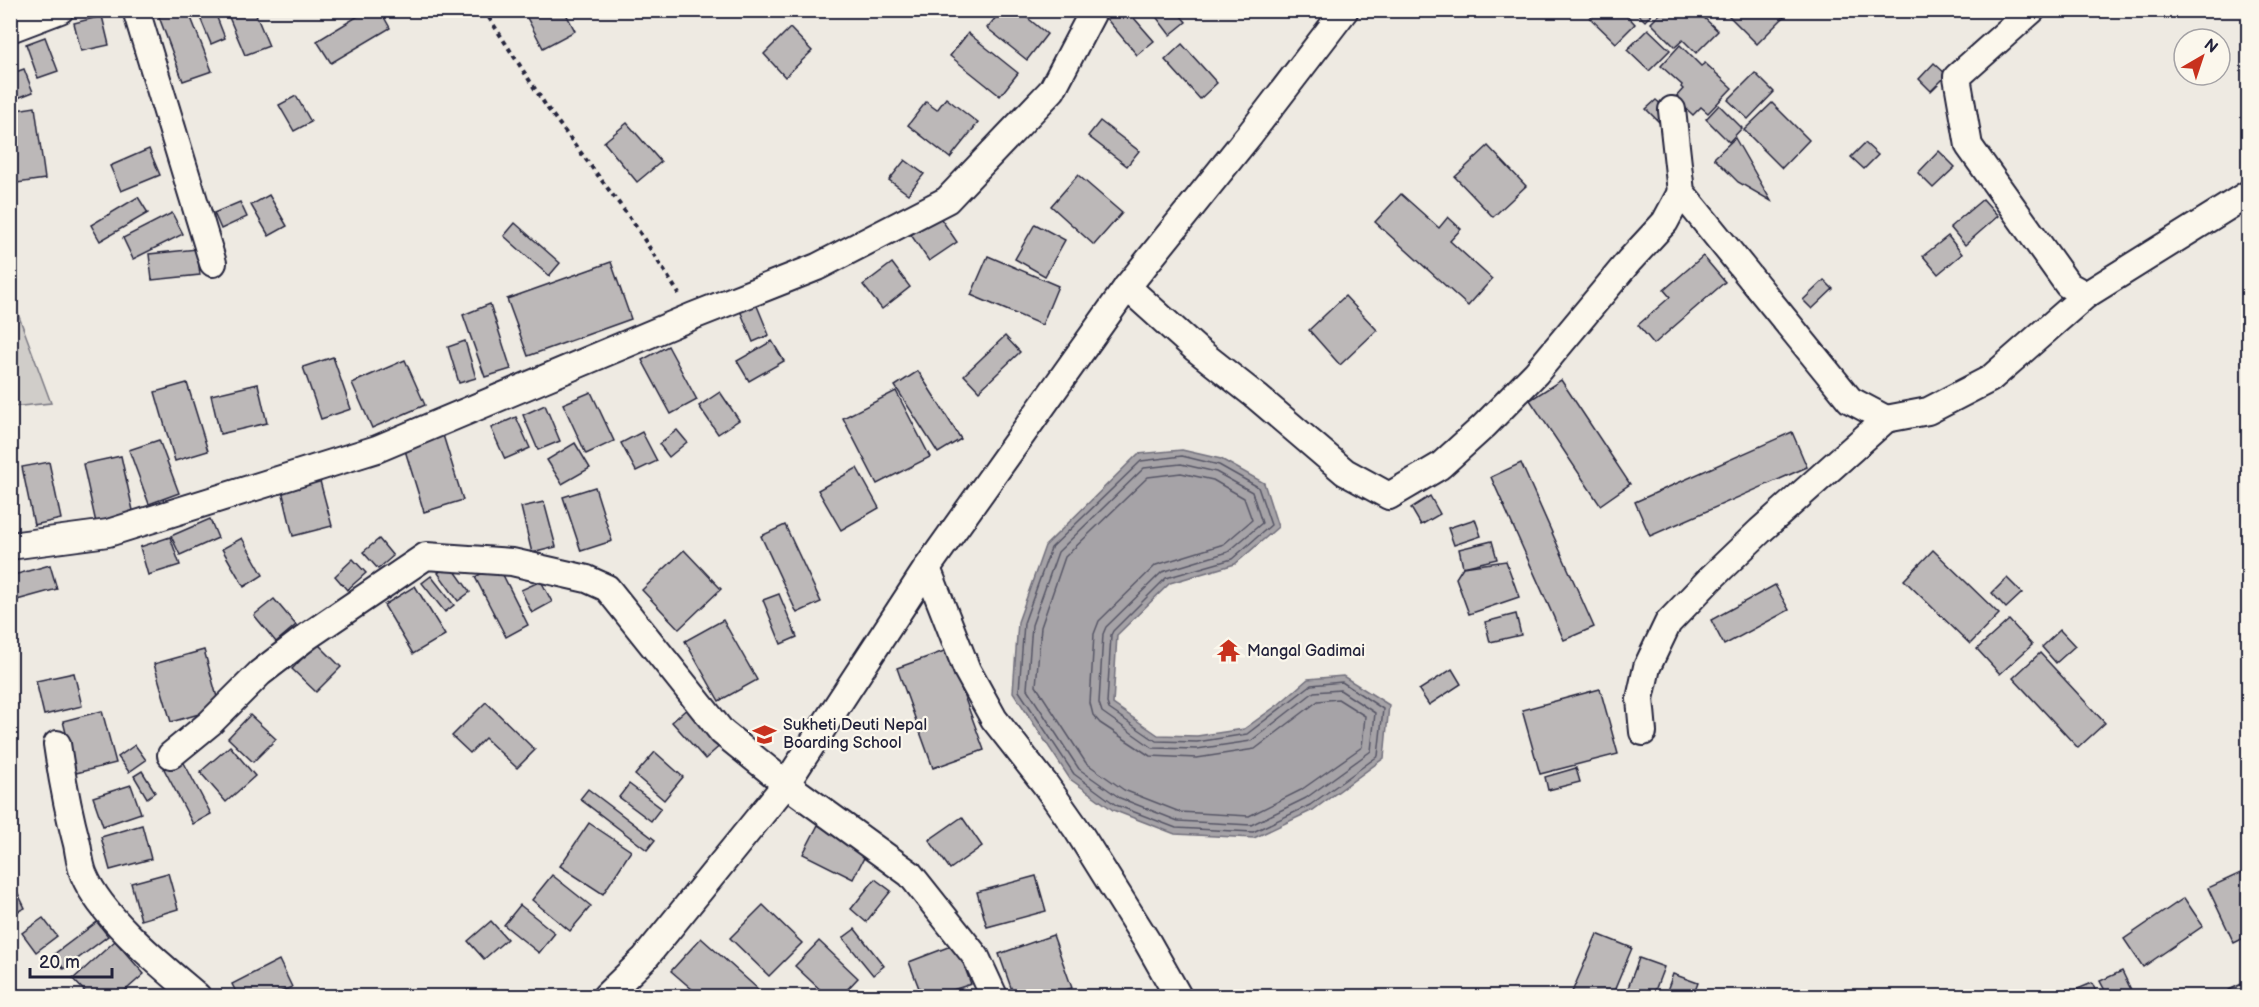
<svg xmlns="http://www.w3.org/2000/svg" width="2259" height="1007" font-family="'Balsamiq Sans',sans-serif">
<rect width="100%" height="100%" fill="#eeeae2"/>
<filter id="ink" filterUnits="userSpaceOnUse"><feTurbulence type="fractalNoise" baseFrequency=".0167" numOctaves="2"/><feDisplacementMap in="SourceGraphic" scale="12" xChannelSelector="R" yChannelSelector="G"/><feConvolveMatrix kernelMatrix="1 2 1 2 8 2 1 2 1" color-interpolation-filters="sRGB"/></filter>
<g filter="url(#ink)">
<polygon fill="#d0cdc9" stroke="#797882" stroke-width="1.5" points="10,295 11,295 51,403 11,407"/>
<polygon fill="#a6a3a7" stroke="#716f7c" stroke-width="1.5" points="1182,450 1221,459 1264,483 1278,527 1235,564 1170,583 1117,635 1113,704 1158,735 1197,736 1244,729 1279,704 1308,679 1343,676 1389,705 1384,758 1313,810 1254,838 1175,834 1113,810 1070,779 1013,692 1018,622 1045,546 1138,454"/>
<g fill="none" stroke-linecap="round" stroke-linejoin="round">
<g stroke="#575666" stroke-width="1.5">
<polygon points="1182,456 1219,465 1258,487 1271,525 1232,559 1166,578 1113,631 1111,635 1107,703 1109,709 1156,741 1197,742 1247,734 1311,685 1342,682 1383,709 1378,756 1310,805 1253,832 1176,828 1116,805 1074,774 1019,691 1024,623 1051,548 1141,461"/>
<polygon points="1181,464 1216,472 1252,492 1262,523 1228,552 1162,572 1106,627 1103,634 1099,703 1102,712 1153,748 1197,749 1251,741 1314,692 1340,690 1375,713 1371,751 1306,798 1251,825 1178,821 1120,798 1079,769 1027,689 1032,625 1058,552 1144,468"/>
<polygon points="1181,473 1213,480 1244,498 1252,520 1224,544 1156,565 1099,621 1094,634 1090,703 1093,715 1100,723 1150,756 1197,758 1255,749 1318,701 1338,699 1365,716 1362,747 1301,790 1249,816 1180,812 1124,790 1086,763 1036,686 1041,627 1065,557 1148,477"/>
</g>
</g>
<g fill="#bcb8b8" stroke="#22223b" stroke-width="1.5">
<polygon points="166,10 188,10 212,71 183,81 158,14"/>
<polygon points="197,10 214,10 225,38 211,44"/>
<polygon points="226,10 254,10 269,46 245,55"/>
<polygon points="368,10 380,10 390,28 331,63 317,41"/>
<polygon points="523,10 564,10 575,31 543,48"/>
<polygon points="1002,10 1018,10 1047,34 1027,60 987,28"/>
<polygon points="1099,10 1127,10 1154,41 1137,55"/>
<polygon points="1151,10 1176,10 1186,22 1170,35"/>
<polygon points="1598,10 1622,10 1635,24 1616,43 1590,18"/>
<polygon points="1634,10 1655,10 1645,21"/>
<polygon points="1664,10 1698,12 1718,31 1696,53 1683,40 1675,47 1651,23"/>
<polygon points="1723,10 1791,10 1757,44"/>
<polygon points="102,16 109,45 81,51 74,23"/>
<polygon points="790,28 812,51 785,77 764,54"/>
<polygon points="1648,29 1670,50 1649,71 1627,50"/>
<polygon points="968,33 1018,73 1000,96 950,56"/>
<polygon points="45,37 58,71 38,78 26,44"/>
<polygon points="1182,44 1217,83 1200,99 1165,60"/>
<polygon points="1680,45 1701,66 1705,63 1732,88 1708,113 1701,107 1693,115 1675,98 1683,89 1681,87 1682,85 1661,66"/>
<polygon points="1934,63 1947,75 1931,91 1919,79"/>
<polygon points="24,69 33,92 15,99 10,87 10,74"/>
<polygon points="1755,73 1774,92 1748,119 1728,100"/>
<polygon points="296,96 311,122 294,131 279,105"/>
<polygon points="946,98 978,123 950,158 908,125 926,102 937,110"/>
<polygon points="1656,100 1672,114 1661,124 1646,109"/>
<polygon points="1772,103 1809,140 1782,168 1744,130"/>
<polygon points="1719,105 1742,128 1729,142 1706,119"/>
<polygon points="35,107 45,179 10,184 10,111"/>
<polygon points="1100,121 1139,151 1127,166 1088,136"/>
<polygon points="627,123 661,162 637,182 604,142"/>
<polygon points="1735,138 1771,201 1738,182 1714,158"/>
<polygon points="1865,143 1878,155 1864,169 1851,157"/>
<polygon points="1488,146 1526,186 1493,217 1455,177"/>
<polygon points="149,149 160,175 121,191 110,166"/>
<polygon points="1939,151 1955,167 1933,188 1918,173"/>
<polygon points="905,160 924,174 908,194 889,180"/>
<polygon points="1078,175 1122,213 1094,245 1051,206"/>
<polygon points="1401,194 1439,228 1448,217 1461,229 1450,241 1492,279 1468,306 1375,222"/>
<polygon points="269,195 287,226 269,236 251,205"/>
<polygon points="138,197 148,213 100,241 91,225"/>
<polygon points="1983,199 1998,216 1965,245 1950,227"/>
<polygon points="240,202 247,217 221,229 214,213"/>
<polygon points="10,204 16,205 12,243 10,242"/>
<polygon points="172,213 183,234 133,259 123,238"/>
<polygon points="939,216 957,242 929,261 911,235"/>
<polygon points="515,223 560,263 549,276 504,236"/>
<polygon points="1035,224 1065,240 1045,276 1015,259"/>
<polygon points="1948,236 1962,254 1938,274 1923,256"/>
<polygon points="197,249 200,275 152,280 149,254"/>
<polygon points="988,256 1058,286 1042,325 971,295"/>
<polygon points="1703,256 1725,282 1654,344 1638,325 1670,297 1664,290"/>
<polygon points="611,262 631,319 528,356 507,299"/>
<polygon points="892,263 910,287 882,309 863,285"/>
<polygon points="1824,280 1833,289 1812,309 1803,300"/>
<polygon points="1345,296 1377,330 1340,365 1309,330"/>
<polygon points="755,301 769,335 753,342 739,308"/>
<polygon points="490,304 511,369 485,377 463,315"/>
<polygon points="1005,336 1020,352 979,391 964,375"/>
<polygon points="465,341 476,378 459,383 448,347"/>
<polygon points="772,341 784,361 749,381 737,361"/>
<polygon points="668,346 697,400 671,414 642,360"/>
<polygon points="333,357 351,409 321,419 303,367"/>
<polygon points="405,360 425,405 372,428 352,383"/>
<polygon points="918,371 961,439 938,453 895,386"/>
<polygon points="1561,380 1630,484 1600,505 1530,400"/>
<polygon points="187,383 208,451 175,461 155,392"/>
<polygon points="258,384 267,423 220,434 211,395"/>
<polygon points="896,391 930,457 877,484 843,418"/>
<polygon points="591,392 614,441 586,454 563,404"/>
<polygon points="720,392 739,420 718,434 699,406"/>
<polygon points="545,405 560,441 538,450 523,415"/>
<polygon points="516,417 530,448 505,459 491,428"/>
<polygon points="677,430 687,442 669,457 659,444"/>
<polygon points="642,432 657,461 636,471 621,443"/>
<polygon points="1792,432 1807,467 1650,536 1635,502"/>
<polygon points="443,435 463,500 424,512 404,447"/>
<polygon points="159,440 179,493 149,504 129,450"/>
<polygon points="575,443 590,468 562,484 547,460"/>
<polygon points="121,456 134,515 96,523 83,464"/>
<polygon points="49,462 61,519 34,525 22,467"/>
<polygon points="1521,463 1594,627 1564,640 1491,477"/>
<polygon points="857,468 879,508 841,530 818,490"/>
<polygon points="320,481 332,526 293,536 282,490"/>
<polygon points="595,487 612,541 581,551 563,497"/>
<polygon points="1430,496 1440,514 1421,525 1411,508"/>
<polygon points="544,502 556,547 532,553 521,507"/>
<polygon points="210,519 218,538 180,555 171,536"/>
<polygon points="1475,519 1481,536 1454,545 1448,528"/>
<polygon points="785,525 821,602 797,613 761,536"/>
<polygon points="170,537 180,565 148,575 140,547"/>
<polygon points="242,538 263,575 244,587 222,549"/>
<polygon points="379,539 393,556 378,569 363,552"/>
<polygon points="1492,541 1497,559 1463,567 1459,549"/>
<polygon points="684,550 721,589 679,629 642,590"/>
<polygon points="1933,550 1999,614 1970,644 1904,580"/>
<polygon points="353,559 366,573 347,590 335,576"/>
<polygon points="1506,561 1519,597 1469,614 1456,578 1463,567"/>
<polygon points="450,564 470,592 458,601 438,573"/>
<polygon points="50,565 57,589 17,600 10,576"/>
<polygon points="498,565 528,625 506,637 475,577"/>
<polygon points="431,576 454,605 445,612 422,583"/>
<polygon points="2007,578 2022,593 2006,608 1992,593"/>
<polygon points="541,581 552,602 532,613 521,590"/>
<polygon points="1775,585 1789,610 1724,645 1711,620"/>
<polygon points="415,586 445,635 413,654 384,605"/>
<polygon points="779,594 797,637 781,644 763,600"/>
<polygon points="274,599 296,625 276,642 254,615"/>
<polygon points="1516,614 1521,635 1490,642 1485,622"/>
<polygon points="723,620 757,680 719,701 685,641"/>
<polygon points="2009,620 2032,645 2000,674 1977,649"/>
<polygon points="2060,630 2075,646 2056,663 2042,647"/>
<polygon points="317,643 341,667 316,692 292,669"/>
<polygon points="204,650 220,708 171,722 154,664"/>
<polygon points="947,650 984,750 933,768 897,668"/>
<polygon points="2040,653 2105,723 2078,748 2013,678"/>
<polygon points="1452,669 1461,684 1429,705 1419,690"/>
<polygon points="74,673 82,706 44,715 36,681"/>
<polygon points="1600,689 1618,754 1540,774 1522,710"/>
<polygon points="486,702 535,750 517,768 485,738 470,753 452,736"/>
<polygon points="690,706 723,743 705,759 672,722"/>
<polygon points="102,711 116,763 76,773 63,721"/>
<polygon points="250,715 276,739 253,762 228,738"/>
<polygon points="135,745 146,760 129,772 118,757"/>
<polygon points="230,746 255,776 226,802 200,772"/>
<polygon points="655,752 683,777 664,800 635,775"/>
<polygon points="182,759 211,814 193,824 164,769"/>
<polygon points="1576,768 1580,782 1548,790 1545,777"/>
<polygon points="142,771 155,792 147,798 134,776"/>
<polygon points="629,784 661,808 651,821 619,797"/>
<polygon points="131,785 141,813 103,826 93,797"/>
<polygon points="588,789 655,840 647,850 580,799"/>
<polygon points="962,817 982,846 950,869 929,840"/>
<polygon points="589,823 631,851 603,894 560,866"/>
<polygon points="142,825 151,859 110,870 101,837"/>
<polygon points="818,825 868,850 853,879 803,854"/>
<polygon points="2245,871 2248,879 2248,936 2234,943 2208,888"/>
<polygon points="168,873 178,909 141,920 131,883"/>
<polygon points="552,875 591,906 570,931 532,900"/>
<polygon points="1036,876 1046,911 987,927 977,892"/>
<polygon points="10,877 25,908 10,915"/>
<polygon points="875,879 891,891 866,922 851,909"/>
<polygon points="2184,898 2203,926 2143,967 2124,939"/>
<polygon points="520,905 555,933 539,953 504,925"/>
<polygon points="763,905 802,943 769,976 730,938"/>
<polygon points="43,918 57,936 36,952 22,933"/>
<polygon points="491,921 507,939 484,959 468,941"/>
<polygon points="97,922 108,936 64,969 53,955"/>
<polygon points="855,929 884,966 873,975 843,938"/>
<polygon points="1597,934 1632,948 1612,996 1582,996 1572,992"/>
<polygon points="1053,935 1072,988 1046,996 1014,996 999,954"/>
<polygon points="701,938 758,989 752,996 700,996 671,971"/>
<polygon points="115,941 144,974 119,996 89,996 73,979"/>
<polygon points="819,941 858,978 841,996 827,996 795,966"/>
<polygon points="956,944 971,984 935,996 922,996 909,962"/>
<polygon points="1639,958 1664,967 1653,996 1625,996"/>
<polygon points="279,960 292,987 271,996 238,996 232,984"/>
<polygon points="2122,971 2134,996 2108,996 2100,981"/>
<polygon points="1673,974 1698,983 1693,996 1665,996"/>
<polygon points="2092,983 2098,996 2061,996"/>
</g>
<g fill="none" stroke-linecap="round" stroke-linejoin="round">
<defs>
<polyline id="service" points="2233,996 2248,989"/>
<g id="minor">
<polyline points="136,10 213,263"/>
<polyline points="2032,10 1957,77 1969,146 2068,285 2086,295"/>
<polyline points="10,29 60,10"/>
<polyline points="1672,110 1681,192 1850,400 1886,419"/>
<polyline points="1127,287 1196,349 1257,397 1345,472 1389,496 1440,466 1484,426 1536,373 1629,261 1665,222 1681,192"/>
<polyline points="10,546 108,533 377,449 693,316 817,267 947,200 1052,90 1094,10"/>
<polyline points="927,568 967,670 994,719 1045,784 1078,831 1148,943 1178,996"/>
<polyline points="1643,732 1640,699 1647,667 1668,623 1711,578 1760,531 1886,419 1928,411 1990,379 2086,295 2248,194"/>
<path d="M57 744C62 778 68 811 77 844 79 854 80 866 84 875 102 918 162 966 197 996"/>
<polyline points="171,755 210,723 260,673 308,636 426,556 512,562 587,579 607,588 722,732 786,784 910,874 976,957 994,996"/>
<polyline points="606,996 645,958 786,784 927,568 1127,287 1250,134 1345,10"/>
</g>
</defs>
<use href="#service" stroke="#22223b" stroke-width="16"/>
<use href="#minor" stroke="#22223b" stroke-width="30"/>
<polyline stroke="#22223b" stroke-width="4" stroke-dasharray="4.5 4.5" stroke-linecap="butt" points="484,10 548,109 633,222 679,294"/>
<use href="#service" stroke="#fbf7ec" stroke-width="12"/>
<use href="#minor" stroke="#fbf7ec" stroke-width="26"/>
</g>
</g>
<defs>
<symbol id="temple-bare" viewBox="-9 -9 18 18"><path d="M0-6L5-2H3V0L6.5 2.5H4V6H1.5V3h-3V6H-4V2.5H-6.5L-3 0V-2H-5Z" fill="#c8321e" stroke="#fbf7ec" stroke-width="2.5" paint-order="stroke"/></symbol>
<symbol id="school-bare" viewBox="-9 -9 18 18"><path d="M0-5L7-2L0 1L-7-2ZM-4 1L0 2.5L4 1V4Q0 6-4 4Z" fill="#c8321e" stroke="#fbf7ec" stroke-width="2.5" paint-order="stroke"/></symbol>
</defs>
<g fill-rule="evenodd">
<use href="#temple-bare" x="1212" y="634" width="33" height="33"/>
<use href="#school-bare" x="748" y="718" width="33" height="33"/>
</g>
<g text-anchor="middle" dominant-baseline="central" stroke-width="4.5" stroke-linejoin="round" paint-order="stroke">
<g font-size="16" fill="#22223b" stroke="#fbf7ec" text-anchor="start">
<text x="1247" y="651">Mangal Gadimai</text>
<text x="783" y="725">Sukheti Deuti Nepal<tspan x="783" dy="18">Boarding School</tspan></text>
</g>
</g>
<rect width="2259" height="1007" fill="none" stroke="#fbf7ec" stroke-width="36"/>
<rect x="18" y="18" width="2223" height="971" fill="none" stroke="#22223b" stroke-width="2" filter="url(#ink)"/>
<g transform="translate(2202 57) rotate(39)"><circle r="28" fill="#fbf7ec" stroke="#a4a2a5" stroke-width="1.5"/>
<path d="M0-4.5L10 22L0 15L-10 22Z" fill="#c8321e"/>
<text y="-9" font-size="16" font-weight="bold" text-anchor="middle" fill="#22223b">N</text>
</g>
<path d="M30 968v9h82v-9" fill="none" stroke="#22223b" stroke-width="3"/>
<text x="39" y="968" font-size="18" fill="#22223b" stroke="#fbf7ec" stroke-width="4.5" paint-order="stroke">20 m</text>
</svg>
